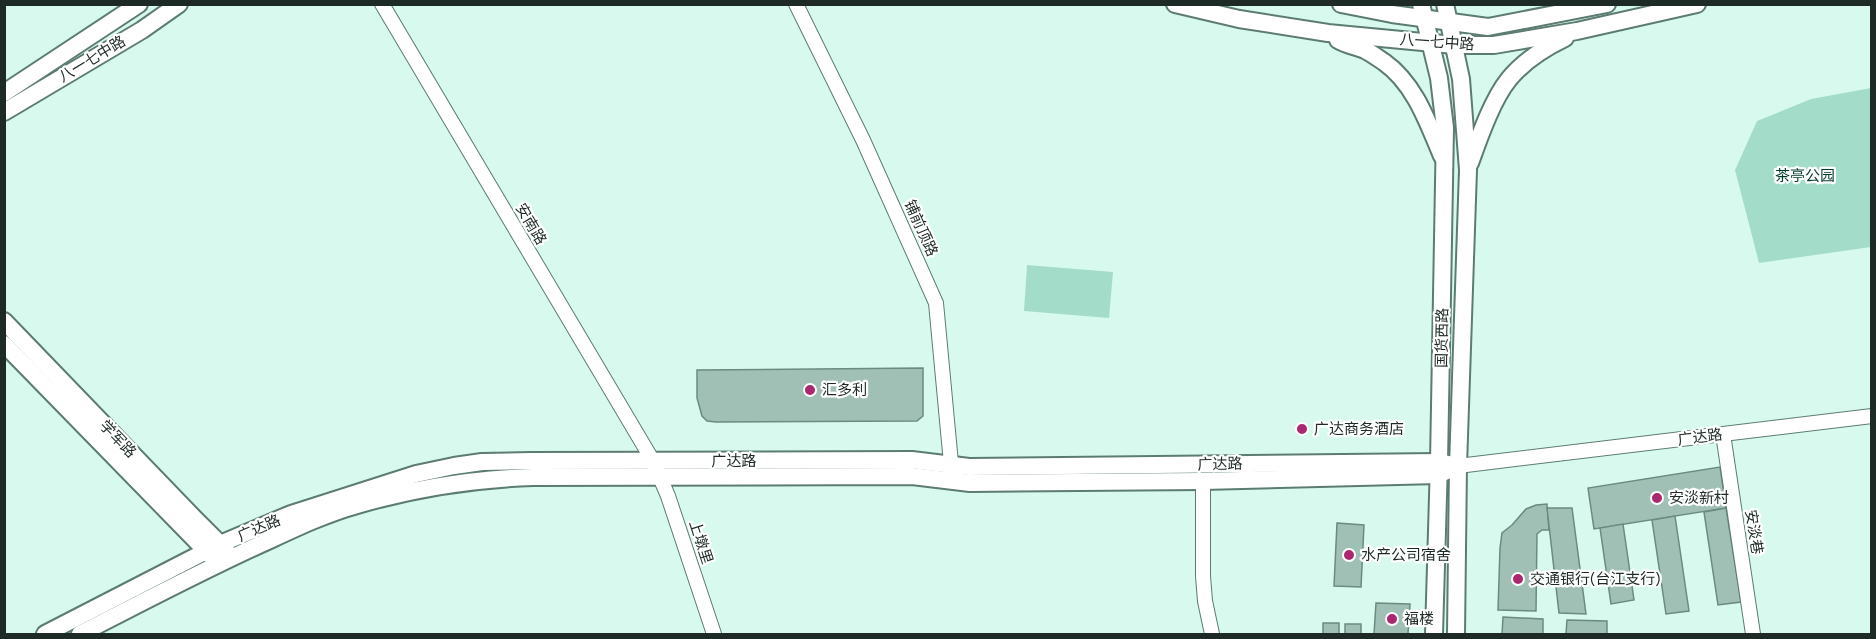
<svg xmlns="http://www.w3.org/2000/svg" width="1876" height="639" font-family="Figtree,'Noto Sans SC',sans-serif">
<rect width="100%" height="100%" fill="#d8faee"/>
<g fill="#a3ddca">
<polygon points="1871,88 1871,247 1759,263 1735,170 1757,121 1811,99"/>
<polygon points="1027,265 1113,272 1109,318 1024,311"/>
</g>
<g fill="#a0c0b5" stroke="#6b8a80" stroke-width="1.5">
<polygon points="923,368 923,416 917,421 716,422 707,421 702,416 697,398 697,370"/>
<polygon points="1720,467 1726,508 1594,529 1588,488"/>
<polygon points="1547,504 1549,530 1542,530 1537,534 1536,611 1498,610 1500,548 1502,533 1512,525 1526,509 1536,505"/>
<polygon points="1547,508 1572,508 1586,614 1559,613"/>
<polygon points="1726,508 1741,602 1718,605 1704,512"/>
<polygon points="1675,516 1689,611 1666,614 1652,520"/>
<polygon points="1337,523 1364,525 1361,587 1334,586"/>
<polygon points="1623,524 1634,600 1611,604 1600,528"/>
<polygon points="1376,603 1410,604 1408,634 1374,634"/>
<polygon points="1503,617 1543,619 1543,634 1502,634"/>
<polygon points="1567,620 1607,621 1607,634 1566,634"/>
<rect x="1323" y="623" width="16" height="11"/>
<rect x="1345" y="624" width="16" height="10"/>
</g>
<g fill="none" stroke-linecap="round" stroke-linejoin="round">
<defs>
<g id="minor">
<polyline points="382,4 653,461 668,496 714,634"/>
<polyline points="796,4 863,140 936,303 952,474"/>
<polyline points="1723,434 1753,634"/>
<polyline points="1458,466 1872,416"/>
<polyline points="1203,481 1203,576 1205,601 1212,634"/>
</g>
<g id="major">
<polyline points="1175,4 1239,19 1328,33 1454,45 1494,45 1577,31 1697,4"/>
<polyline points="1341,4 1392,14 1488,27 1607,4"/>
<polyline points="1421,4 1439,78 1445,128 1439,462 1434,634"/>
<polyline points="1445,4 1461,79 1468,170 1458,466 1456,634"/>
<path d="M1338 40C1346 45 1356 46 1365 50 1371 53 1378 58 1384 62 1415 84 1428 123 1442 156"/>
<polyline points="4,93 139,4"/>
<polyline points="4,112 142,30 179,4"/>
<path d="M1470 163C1479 138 1492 100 1509 79 1524 61 1544 48 1565 38"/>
<polyline points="4,321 194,518 226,550"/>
<polyline points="4,344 213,558"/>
<polyline points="45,634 220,544 291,514 416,474 454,466 482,462 531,461 912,460 969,467 1439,462 1458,466"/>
<path d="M80 634C143 602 207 568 272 539 300 526 328 513 357 505 415 488 473 479 533 477L912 476 970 483 1203 481 1438 475 1458 466"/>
</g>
</defs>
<use href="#minor" stroke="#5d7c71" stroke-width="16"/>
<use href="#major" stroke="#5d7c71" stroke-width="20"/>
<use href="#minor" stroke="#fff" stroke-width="14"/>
<use href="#major" stroke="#fff" stroke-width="16"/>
</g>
<g fill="#ab2770" stroke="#fff" stroke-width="2">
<circle cx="810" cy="390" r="6"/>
<circle cx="1302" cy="429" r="6"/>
<circle cx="1657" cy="498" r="6"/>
<circle cx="1349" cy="555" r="6"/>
<circle cx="1518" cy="579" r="6"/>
<circle cx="1392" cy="619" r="6"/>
</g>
<g text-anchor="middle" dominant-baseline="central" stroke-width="4.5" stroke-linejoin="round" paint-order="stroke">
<g font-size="15" fill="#1d2a25" stroke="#fff">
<text transform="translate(1437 42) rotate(4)">八一七中路</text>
<text transform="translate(92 59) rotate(-31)">八一七中路</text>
<text transform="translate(531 224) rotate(59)">安南路</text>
<text transform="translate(921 228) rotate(66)">铺前顶路</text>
<text transform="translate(1442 338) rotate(-89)">国货西路</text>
<text transform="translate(1700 437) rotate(-7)">广达路</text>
<text transform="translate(118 439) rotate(46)">学军路</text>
<text x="734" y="461">广达路</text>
<text transform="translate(1220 464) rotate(-1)">广达路</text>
<text transform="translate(259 528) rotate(-23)">广达路</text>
<text transform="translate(1754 532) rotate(81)">安淡巷</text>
<text transform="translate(701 542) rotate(72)">上墩里</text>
</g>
<g font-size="15" fill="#003a2d" stroke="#fff">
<text x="1805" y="176">茶亭公园</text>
</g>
<g font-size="15" fill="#1d2a25" stroke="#fff" text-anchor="start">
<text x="822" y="390">汇多利</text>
<text x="1314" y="429">广达商务酒店</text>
<text x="1669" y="498">安淡新村</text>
<text x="1361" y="555">水产公司宿舍</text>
<text x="1530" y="579">交通银行(台江支行)</text>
<text x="1404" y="619">福楼</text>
</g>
</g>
<rect width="1876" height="639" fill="none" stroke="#1d2a25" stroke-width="12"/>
</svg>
